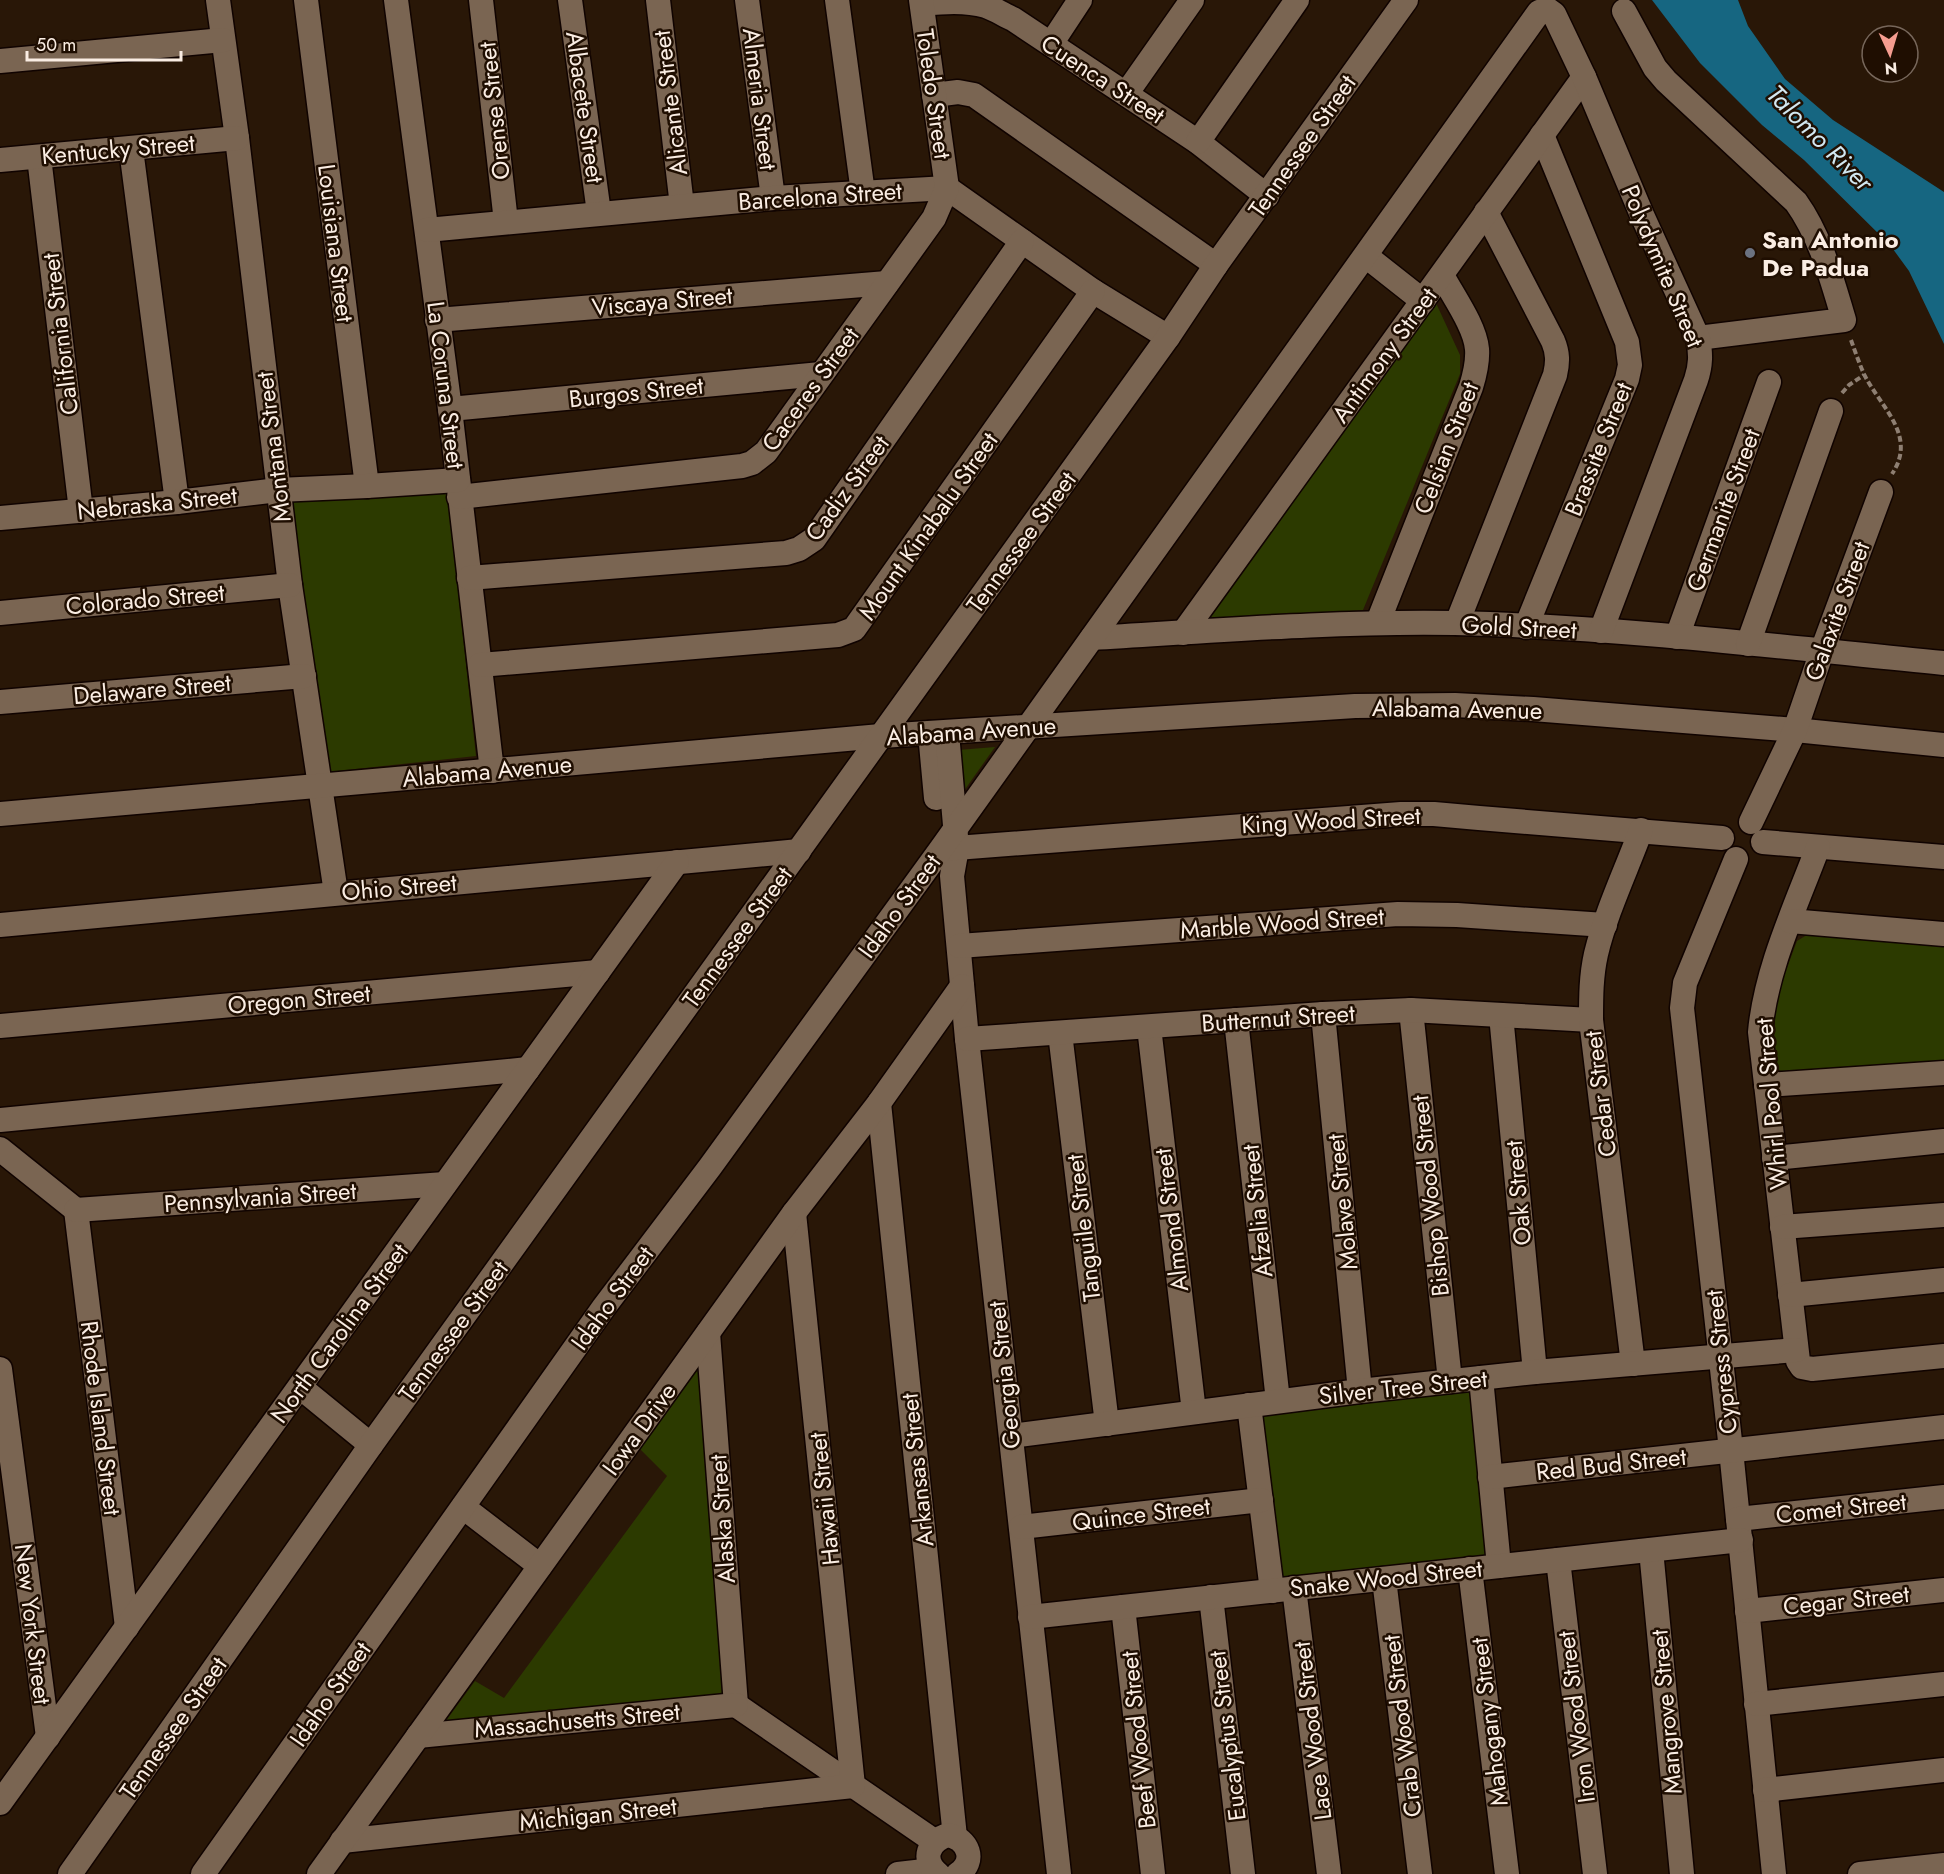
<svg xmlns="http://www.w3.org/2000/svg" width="1944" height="1874" font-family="Jost,sans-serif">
<rect width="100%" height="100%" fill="#291707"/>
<g fill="#2c3a00">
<polygon points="1436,303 1460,355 1460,374 1363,610 1204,622"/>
<polygon points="447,490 476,756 328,772 283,501"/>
<polygon points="995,747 961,795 958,750"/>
<polygon points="1810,933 1944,944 1944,1064 1790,1075 1779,1070 1774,1054 1775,1013 1782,981 1797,941"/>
<polygon points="701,1362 725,1695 445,1722 475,1681 504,1698 667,1476 640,1449"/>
<polygon points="1471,1388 1492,1558 1280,1582 1261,1414"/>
</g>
<polygon fill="#166681" points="1652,0 1738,0 1748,26 1785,79 1833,120 1944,192 1944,344 1909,271 1890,245 1804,160 1762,125 1700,63"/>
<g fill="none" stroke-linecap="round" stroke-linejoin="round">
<defs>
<g id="minor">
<polyline points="218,0 237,138 290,585 336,893"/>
<polyline points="306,0 367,486"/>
<polyline points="396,0 450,409 492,771"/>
<polyline points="481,0 506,222"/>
<polyline points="570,0 599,213"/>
<polyline points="658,0 682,206"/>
<polyline points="747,0 773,198"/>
<polyline points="837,0 863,193"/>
<path d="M922 4C943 2 965 0 986 6 995 9 1004 15 1013 19L1198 142 1267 196"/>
<path d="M1624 11 1655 68 1666 81 1796 202C1821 237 1832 280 1844 320L1698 338"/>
<polyline points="1051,44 1080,0"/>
<polyline points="0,61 223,40"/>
<polyline points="1126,94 1192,0"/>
<polyline points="934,95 958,92 974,95 1216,265"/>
<polyline points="1198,142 1297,0"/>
<polyline points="131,149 177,502"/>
<polyline points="39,157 81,511"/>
<polyline points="0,160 237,138"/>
<polyline points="427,230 773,198 947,188 1093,291 1168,337"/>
<polyline points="1366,256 1423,301"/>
<polyline points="437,320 887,283"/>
<polyline points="450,409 821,374"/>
<polyline points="459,497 742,466 752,463 766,452 934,218 947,188 921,0"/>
<polyline points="0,518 177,502 278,490 367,486 458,480"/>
<polyline points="469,578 786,553 799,549 814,539 1022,241"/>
<polyline points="0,613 290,585"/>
<path d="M1378 622 1471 387C1475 374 1478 362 1477 349 1475 326 1453 296 1442 275"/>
<path d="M1457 623 1555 375C1558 362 1558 353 1553 341L1486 212"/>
<polyline points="1526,627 1627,379 1630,365 1627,342 1542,135"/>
<polyline points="1183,633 1584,77"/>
<polyline points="1677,637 1769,382"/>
<path d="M1092 638C1213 631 1334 621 1455 623 1618 627 1781 647 1944 663"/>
<polyline points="1748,644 1831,411"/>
<polyline points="480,665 838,635 854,629 1093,291"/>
<polyline points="0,702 304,676"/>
<polyline points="930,733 936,798"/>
<polyline points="947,733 957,848 952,876 967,1039 1059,1874"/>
<polyline points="0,814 881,736 1355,706 1455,705 1533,709 1795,730 1944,745"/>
<polyline points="1751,822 1795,730 1822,651 1881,492"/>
<polyline points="1763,842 1944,857"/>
<path d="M1818 847C1796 906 1766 968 1760 1032L1798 1361 1802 1367 1812 1369 1944 1356"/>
<polyline points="943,849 1401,814 1434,814 1479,818 1722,838"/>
<polyline points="1736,859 1685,983 1682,1008 1731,1450 1774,1874"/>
<polyline points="1790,921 1944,934"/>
<polyline points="0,925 799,851"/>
<polyline points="959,946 1398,914 1457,915 1605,925"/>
<polyline points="1411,1010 1450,1381"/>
<polyline points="1323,1014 1360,1391"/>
<polyline points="1501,1015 1535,1372"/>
<polyline points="1236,1020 1278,1401"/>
<polyline points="0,1026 598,972"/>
<polyline points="1149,1027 1194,1412"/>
<polyline points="1060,1033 1107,1424"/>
<polyline points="967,1039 1323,1014 1411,1010 1591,1020"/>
<polyline points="1766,1085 1944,1073"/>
<polyline points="879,1103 955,1837"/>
<polyline points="0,1120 528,1069"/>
<polyline points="0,1149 76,1210"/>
<polyline points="1774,1158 1944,1141"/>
<polyline points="76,1210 127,1627"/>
<polyline points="76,1210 445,1184"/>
<polyline points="1782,1227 1944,1215"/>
<polyline points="1790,1295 1944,1280"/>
<polyline points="708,1333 736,1705"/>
<path d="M1633 1364 1591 1020C1591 998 1591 976 1596 954 1606 912 1626 871 1641 830"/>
<polyline points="0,1369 48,1737"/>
<polyline points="1481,1378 1499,1566"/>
<polyline points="300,1387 371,1445"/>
<polyline points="1249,1405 1272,1591"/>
<polyline points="1011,1436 1360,1391 1535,1372 1796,1350"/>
<polyline points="1490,1477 1944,1427"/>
<polyline points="463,1507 540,1566"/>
<polyline points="1738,1519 1944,1497"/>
<polyline points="1021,1527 1261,1500"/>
<polyline points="1651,1550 1682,1874"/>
<polyline points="1558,1560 1595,1874"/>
<polyline points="1470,1569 1507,1874"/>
<polyline points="1384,1579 1420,1874"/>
<polyline points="1294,1588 1329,1874"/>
<polyline points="1211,1597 1243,1874"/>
<polyline points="1123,1607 1153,1874"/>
<polyline points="1747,1611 1944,1590"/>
<polyline points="1030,1617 1741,1540"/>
<polyline points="1756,1704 1944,1684"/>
<polyline points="736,1705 934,1841"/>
<polyline points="418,1736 736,1705"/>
<polyline points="1765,1790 1944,1770"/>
<polyline points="0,1803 677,862"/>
<polyline points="342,1841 853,1786 794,1213"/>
<polyline points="70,1874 371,1445 1168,337 1216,265 1406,0"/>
<path d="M203 1874 604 1307 710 1167 941 849 1539 12 1547 9 1554 14 1584 77 1642 215 1698 338C1701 354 1701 365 1696 380L1601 631"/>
<polyline points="319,1874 794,1213 879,1103 962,986"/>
<polyline points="898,1874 933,1870"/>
<path d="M938 1874C921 1860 928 1841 948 1835 968 1839 977 1861 958 1874"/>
<polyline points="1860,1874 1944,1865"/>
</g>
</defs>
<use href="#minor" stroke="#100300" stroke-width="27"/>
<g stroke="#8e7f72" stroke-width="4" stroke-dasharray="6 3" stroke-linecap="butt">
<path d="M1851 340C1855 351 1859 363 1864 374 1880 407 1918 435 1892 474"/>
<polyline points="1842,393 1849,385 1864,375"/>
</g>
<use href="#minor" stroke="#7a6552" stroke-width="24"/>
</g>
<circle fill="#6b7280" stroke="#1f0e01" stroke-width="2" cx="1750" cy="253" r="6"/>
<g text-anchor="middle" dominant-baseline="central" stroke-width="5" stroke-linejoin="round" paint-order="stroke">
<g font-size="24" fill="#faede3" stroke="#1f0e01">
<text transform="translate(1103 79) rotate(33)">Cuenca Street</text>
<text transform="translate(934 94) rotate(82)">Toledo Street</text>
<text transform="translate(760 99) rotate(83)">Almeria Street</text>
<text transform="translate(670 103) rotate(-97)">Alicante Street</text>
<text transform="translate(585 107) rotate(82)">Albacete Street</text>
<text transform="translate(494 111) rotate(-96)">Orense Street</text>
<text transform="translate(1302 146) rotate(-55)">Tennessee Street</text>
<text transform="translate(118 149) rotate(-5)">Kentucky Street</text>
<text transform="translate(820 196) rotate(-4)">Barcelona Street</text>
<text transform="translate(336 243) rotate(83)">Louisiana Street</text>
<text transform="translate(1663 266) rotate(67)">Polydymite Street</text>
<text transform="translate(662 301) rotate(-5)">Viscaya Street</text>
<text transform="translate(60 334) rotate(-97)">California Street</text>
<text transform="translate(1384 355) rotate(-54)">Antimony Street</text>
<text transform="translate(446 385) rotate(83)">La Coruna Street</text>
<text transform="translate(810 389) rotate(-54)">Caceres Street</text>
<text transform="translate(636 392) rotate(-6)">Burgos Street</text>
<text transform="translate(273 447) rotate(-97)">Montana Street</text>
<text transform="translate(1446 448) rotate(-69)">Celsian Street</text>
<text transform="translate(1598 449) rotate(-68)">Brassite Street</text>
<text transform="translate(847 488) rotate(-54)">Cadiz Street</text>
<text transform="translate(157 503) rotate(-6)">Nebraska Street</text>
<text transform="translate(1723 510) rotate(-70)">Germanite Street</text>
<text transform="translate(928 526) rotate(-55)">Mount Kinabalu Street</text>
<text transform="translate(1021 542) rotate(-54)">Tennessee Street</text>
<text transform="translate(145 599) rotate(-5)">Colorado Street</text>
<text transform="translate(1837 611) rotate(-70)">Galaxite Street</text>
<text transform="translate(1519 627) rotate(3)">Gold Street</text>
<text transform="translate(152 689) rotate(-5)">Delaware Street</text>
<text transform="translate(1457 709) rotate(1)">Alabama Avenue</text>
<text transform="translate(971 731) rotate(-4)">Alabama Avenue</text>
<text transform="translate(487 771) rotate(-5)">Alabama Avenue</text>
<text transform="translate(1331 820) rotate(-3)">King Wood Street</text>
<text transform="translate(399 887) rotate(-5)">Ohio Street</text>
<text transform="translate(899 906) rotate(-54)">Idaho Street</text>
<text transform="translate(1282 923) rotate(-4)">Marble Wood Street</text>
<text transform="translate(737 937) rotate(-54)">Tennessee Street</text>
<text transform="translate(299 999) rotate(-5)">Oregon Street</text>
<text transform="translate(1278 1018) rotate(-4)">Butternut Street</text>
<text transform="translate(1600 1094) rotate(-97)">Cedar Street</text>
<text transform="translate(1771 1104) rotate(-95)">Whirl Pool Street</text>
<text transform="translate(1518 1193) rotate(-95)">Oak Street</text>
<text transform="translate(1430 1196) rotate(-96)">Bishop Wood Street</text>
<text transform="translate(260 1197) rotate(-4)">Pennsylvania Street</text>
<text transform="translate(1342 1202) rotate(-96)">Molave Street</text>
<text transform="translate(1257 1211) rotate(-96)">Afzelia Street</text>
<text transform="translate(1171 1220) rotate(-97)">Almond Street</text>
<text transform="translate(1083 1228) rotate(-97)">Tanguile Street</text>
<text transform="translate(612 1298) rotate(-54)">Idaho Street</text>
<text transform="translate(453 1331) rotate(-54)">Tennessee Street</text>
<text transform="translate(339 1333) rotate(-54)">North Carolina Street</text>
<text transform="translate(1721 1362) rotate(-96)">Cypress Street</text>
<text transform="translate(1004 1375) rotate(-96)">Georgia Street</text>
<text transform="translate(1403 1387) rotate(-6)">Silver Tree Street</text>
<text transform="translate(101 1418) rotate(83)">Rhode Island Street</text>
<text transform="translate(639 1429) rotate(-54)">Iowa Drive</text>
<text transform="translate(1611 1464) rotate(-6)">Red Bud Street</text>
<text transform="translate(917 1470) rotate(-96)">Arkansas Street</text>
<text transform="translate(824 1499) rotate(-96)">Hawaii Street</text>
<text transform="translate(1841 1508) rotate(-6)">Comet Street</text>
<text transform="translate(1141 1514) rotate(-7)">Quince Street</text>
<text transform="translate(722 1519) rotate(-94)">Alaska Street</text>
<text transform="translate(1386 1578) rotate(-6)">Snake Wood Street</text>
<text transform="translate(1846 1600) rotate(-6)">Cegar Street</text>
<text transform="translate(33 1624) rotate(83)">New York Street</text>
<text transform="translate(330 1694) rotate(-55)">Idaho Street</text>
<text transform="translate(1666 1712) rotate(-95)">Mangrove Street</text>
<text transform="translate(1576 1717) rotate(-97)">Iron Wood Street</text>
<text transform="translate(577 1720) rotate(-5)">Massachusetts Street</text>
<text transform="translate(1489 1722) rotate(-97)">Mahogany Street</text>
<text transform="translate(1402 1726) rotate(-97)">Crab Wood Street</text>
<text transform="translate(173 1728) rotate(-55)">Tennessee Street</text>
<text transform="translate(1312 1731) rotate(-97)">Lace Wood Street</text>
<text transform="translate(1227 1736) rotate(-97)">Eucalyptus Street</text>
<text transform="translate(1138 1740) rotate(-96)">Beef Wood Street</text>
<text transform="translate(598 1814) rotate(-6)">Michigan Street</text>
</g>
<g font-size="24" font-weight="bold" fill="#faede3" stroke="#1f0e01" text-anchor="start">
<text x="1762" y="239">San Antonio<tspan x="1762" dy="28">De Padua</tspan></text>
</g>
<g font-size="26" font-style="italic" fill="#d2e8f2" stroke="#1f0e01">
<text transform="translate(1820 138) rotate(45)">Talomo River</text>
</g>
</g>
<g transform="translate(1890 54) rotate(176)"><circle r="28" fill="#1f0e01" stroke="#77675b" stroke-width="1.5"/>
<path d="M0-4.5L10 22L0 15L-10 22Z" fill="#f59d90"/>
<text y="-9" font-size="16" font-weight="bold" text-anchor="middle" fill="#faede3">N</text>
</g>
<path d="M27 51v9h154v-9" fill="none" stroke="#faede3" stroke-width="3"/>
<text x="36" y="51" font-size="18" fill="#faede3" stroke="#1f0e01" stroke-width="4.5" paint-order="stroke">50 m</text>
</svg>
